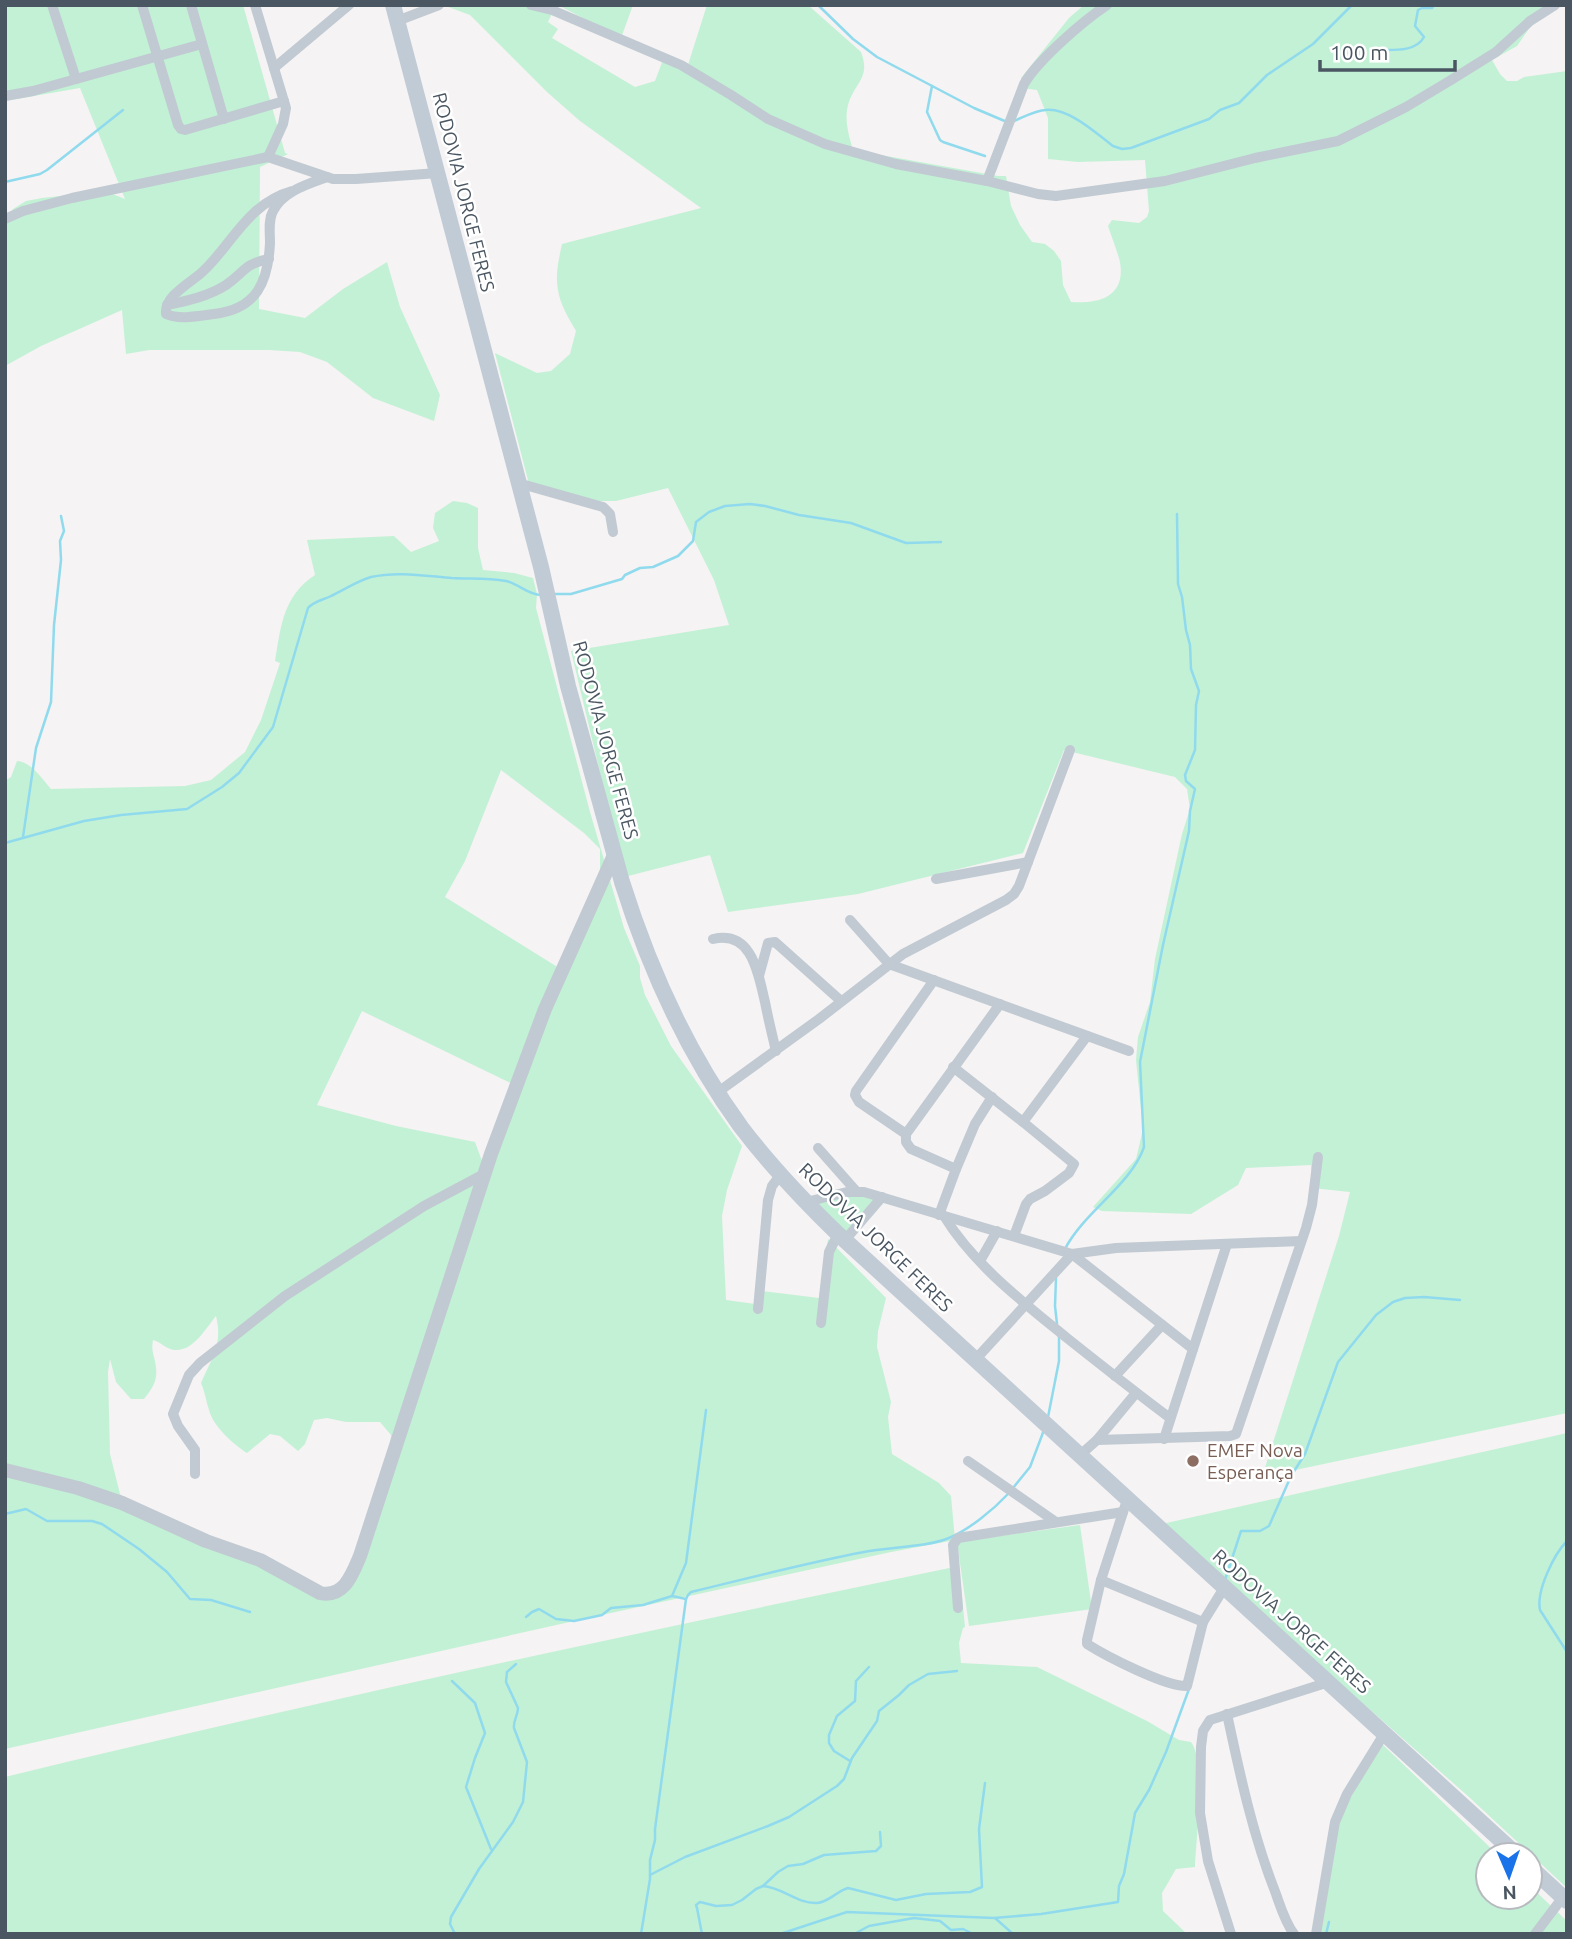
<svg xmlns="http://www.w3.org/2000/svg" width="1572" height="1939" font-family="Ubuntu,sans-serif">
<rect width="100%" height="100%" fill="#f5f3f3"/>
<g fill="#c3f1d5" fill-rule="evenodd">
<polygon points="5,5 243,5 285,153 288,154 260,167 259,309 305,318 343,289 387,262 400,307 440,395 434,421 373,398 327,362 300,352 269,350 149,350 126,354 122,310 41,346 5,366 5,220 13,209 26,201 42,198 105,191 125,199 80,88 5,101"/>
<path d="M443 5H556L548 22 558 29 552 38 635 87 655 81 664 57 687 68 707 5H808L861 52C870 76 858 80 850 99 843 116 848 133 853 150L998 176H1006L1011 206 1020 225 1032 242 1045 244 1054 251 1061 261 1063 285 1071 302C1099 304 1126 297 1120 262 1117 250 1112 238 1108 226L1112 220 1139 223 1147 217 1149 211 1145 160 1078 162 1048 159V118L1037 90 1022 88 1021 78 1069 18 1084 5H1567L1549 11 1535 20 1517 46 1492 60 1500 74 1507 81H1517L1524 77 1567 71V1413L1262 1477 1339 1236 1350 1192 1312 1188 1311 1165 1246 1168 1238 1185 1191 1214 1102 1211 1093 1207 1136 1159 1143 1129 1136 1060 1138 1037 1150 1002 1155 959 1182 834 1190 809 1187 789 1175 777 1064 750 1023 853 858 894 728 912 710 855 628 876 618 848 571 651 729 625 714 580 668 488 616 501H599L529 484 495 353 537 373 551 371 570 354 576 331C569 319 560 304 558 290 555 275 559 258 562 244L701 208 580 121 547 92 470 15Z"/>
<polygon points="558,5 633,5 621,38"/>
<path d="M453 501 467 503 478 508V548L483 570 514 573 533 578 537 594 536 608 590 812 624 928 640 966V978L645 995 671 1046 742 1146 727 1190 722 1216 726 1300 755 1304 762 1291 819 1298 828 1239 886 1298 878 1331 877 1347 891 1402 888 1417 892 1454 939 1483 951 1496 955 1540 891 1552 583 1619 5 1749V781L11 777 17 761C32 762 42 779 51 789L185 786 211 780 245 752 261 720 280 663 275 661C281 626 283 596 315 575L307 540 394 536 411 552 439 541 433 528 435 513ZM501 770 584 833 600 849V883L559 968 445 897 465 861ZM362 1011 519 1087 485 1169 475 1142 396 1126 317 1105ZM216 1316C223 1345 212 1357 201 1383 205 1392 206 1401 209 1410 213 1426 233 1444 247 1453L270 1434 280 1436 298 1451 305 1444 314 1420 327 1418 346 1422H380L391 1435 389 1468 342 1585 328 1598 131 1506 120 1494 110 1454 108 1372 110 1359 116 1382 131 1399H144C156 1384 159 1377 154 1357 152 1350 152 1347 153 1340 161 1342 166 1349 174 1350 193 1352 206 1328 216 1316Z"/>
<polygon points="863,1194 878,1199 844,1235 811,1204"/>
<polygon points="1567,1433 1567,1888 1469,1797 1215,1573 1162,1524"/>
<polygon points="1080,1525 1092,1609 969,1626 957,1542"/>
<path d="M959 1566 965 1627 963 1628 959 1643 961 1663 1037 1667 1147 1721 1179 1740 1191 1742C1206 1761 1196 1840 1195 1867L1176 1869 1162 1893 1163 1911 1187 1934H5V1777C322 1700 640 1632 959 1566Z"/>
<polygon points="1381,1743 1498,1855 1488,1855 1488,1897 1530,1897 1530,1886 1567,1921 1567,1934 1318,1934 1335,1826"/>
</g>
<g fill="none" stroke-linecap="round" stroke-linejoin="round">
<g stroke="#90daee" stroke-width="2.5">
<polyline points="818,5 853,39 877,57 974,108 1007,122"/>
<path d="M1378 50C1394 50 1416 52 1424 37L1415 26 1418 10 1422 8H1432L1434 5"/>
<polyline points="932,86 927,112 940,140 943,142 985,156"/>
<path d="M1014 121C1024 117 1034 111 1045 110 1068 107 1096 133 1113 146L1122 149 1131 148 1209 119 1220 110 1239 103 1267 75 1313 44 1352 5"/>
<polyline points="5,182 40,174 47,170 123,110"/>
<polyline points="555,594 571,594 622,579 625,575 640,568 653,567 678,556 693,541 696,522 709,512 725,506 750,504 765,506 799,515 851,523 906,543 941,542"/>
<polyline points="23,837 36,748 51,702 54,625 61,560 60,541 64,531 61,516"/>
<path d="M5 843 84 821 121 815 187 809 222 787 239 773 273 727 308 608C314 601 323 600 331 596 344 590 357 581 371 577 397 571 426 576 452 578 471 579 487 578 506 581 519 584 528 595 541 595"/>
<path d="M1065 1249C1084 1212 1131 1185 1144 1147L1140 1062 1163 945 1189 831 1190 811 1195 789 1186 781 1185 775 1195 750 1196 705 1199 691 1191 669 1190 645 1186 630 1182 597 1178 584 1177 514"/>
<polyline points="1056,1278 1055,1306 1057,1324"/>
<polyline points="1048,1417 1059,1361 1059,1337"/>
<polyline points="1013,1488 1030,1467 1044,1430"/>
<polyline points="5,1514 26,1509 47,1521 92,1521 102,1524 139,1549 167,1572 190,1599 211,1600 250,1612"/>
<path d="M1567 1541C1554 1554 1536 1591 1540 1610L1567 1652"/>
<polyline points="1225,1580 1241,1531 1260,1531 1269,1526 1291,1476 1305,1454 1338,1362 1376,1315 1393,1302 1405,1298 1424,1297 1460,1300"/>
<polyline points="672,1596 686,1563 706,1410"/>
<polyline points="526,1617 532,1612 539,1609 556,1619 574,1621 602,1615 611,1608 643,1605 672,1596 686,1599"/>
<polyline points="452,1681 475,1703 485,1733 475,1758 466,1787 491,1849"/>
<polyline points="850,1761 834,1751 829,1743 829,1735 837,1716 855,1701 856,1681 869,1667"/>
<polyline points="650,1875 685,1857 768,1826 789,1817 837,1786 844,1779 852,1758 877,1721 879,1711 899,1695 909,1685 928,1674 957,1671"/>
<path d="M763 1886C782 1887 797 1904 817 1903 829 1902 837 1891 848 1888L896 1900 926 1894 970 1892 982 1887 979 1829 985 1783"/>
<polyline points="995,1918 1013,1934"/>
<path d="M455 1934 450 1924 451 1917 479 1869 513 1822 523 1802 527 1762 514 1728C513 1721 518 1715 518 1708L506 1682 507 1672 516 1664"/>
<path d="M641 1934 650 1879V1860L655 1840V1829L686 1599 688 1595 691 1592C749 1578 806 1563 864 1552 888 1547 928 1547 949 1538 970 1529 993 1510 1009 1493"/>
<polyline points="702,1934 697,1908 696,1905 700,1902 716,1906 732,1905 742,1900 756,1889 763,1886 778,1872 788,1866 803,1864 824,1855 876,1851 881,1846 880,1832"/>
<polyline points="780,1934 847,1912 994,1918 1041,1914 1118,1902 1119,1886 1124,1874 1135,1813 1149,1790 1166,1752 1189,1689"/>
<polyline points="854,1934 869,1926 914,1918 940,1921 951,1930 963,1929 973,1934"/>
<polyline points="1326,1934 1329,1922"/>
</g>
<g stroke="#c1cad2" stroke-width="10">
<polyline points="52,5 76,79"/>
<polyline points="142,5 178,125 181,129 185,130 284,101"/>
<polyline points="191,5 224,119"/>
<polyline points="255,5 286,108 283,124 268,157"/>
<polyline points="531,5 552,10 681,65 731,95 768,119 825,144 896,164 987,181 1038,194 1056,196 1165,181 1255,158 1338,141 1406,107 1451,80 1496,52 1530,21 1555,5"/>
<polyline points="397,21 439,5"/>
<polyline points="274,68 349,5"/>
<polyline points="5,96 33,91 202,44"/>
<path d="M987 181 1024 84C1038 60 1083 21 1107 5"/>
<path d="M292 191C278 195 266 202 255 212 234 231 221 256 200 274 188 284 164 297 166 314 179 320 199 316 214 314 257 309 268 282 270 243 270 232 268 220 273 211 283 191 308 184 327 177"/>
<polyline points="5,219 23,211 72,198 268,157 333,179 356,179 438,173"/>
<path d="M167 305C187 301 209 296 226 285 245 272 243 264 269 259"/>
<polyline points="518,483 603,507 610,514 613,532"/>
<polyline points="936,879 1028,862"/>
<polyline points="850,920 889,964 1129,1051"/>
<path d="M713 939C752 930 758 973 765 1002 768 1018 772 1034 776 1051"/>
<polyline points="759,976 768,943 775,942 841,1001"/>
<polyline points="934,980 856,1091 855,1095 859,1102 906,1134 906,1142 911,1149 956,1169 939,1215"/>
<polyline points="953,1067 1023,1122 1074,1164 1069,1173 1045,1191 1030,1199 1026,1204 1014,1236"/>
<polyline points="718,1092 819,1019 903,954 1006,900 1014,894 1019,886 1070,750"/>
<polyline points="1023,1122 1087,1036"/>
<polyline points="906,1134 1000,1004"/>
<polyline points="818,1148 856,1191"/>
<polyline points="956,1169 975,1124 992,1097"/>
<polyline points="806,1202 847,1192 864,1192 1072,1254 1193,1349"/>
<path d="M944 1216C974 1265 1023 1302 1067 1338 1101 1365 1135 1392 1170 1418"/>
<polyline points="845,1240 882,1197"/>
<polyline points="980,1261 997,1231"/>
<polyline points="758,1309 768,1200 772,1186 781,1174"/>
<polyline points="821,1323 829,1252 838,1234"/>
<polyline points="975,1360 1072,1254 1116,1248 1301,1241"/>
<polyline points="1115,1376 1162,1325"/>
<polyline points="1164,1439 1227,1244"/>
<polyline points="1097,1440 1230,1436 1236,1434 1306,1228 1312,1205 1318,1157"/>
<polyline points="1079,1456 1097,1440 1136,1393"/>
<polyline points="968,1461 1056,1522"/>
<polyline points="195,1474 195,1450 178,1426 173,1414 189,1375 200,1363 285,1296 424,1206 486,1173"/>
<path d="M1127 1500 1101 1580 1087 1640V1644C1106 1656 1166 1687 1187 1686L1203 1622 1224 1588"/>
<polyline points="1101,1580 1203,1622"/>
<polyline points="958,1608 953,1545 958,1538 1123,1512"/>
<path d="M1227 1714C1240 1775 1253 1836 1276 1894 1281 1908 1285 1922 1294 1934"/>
<polyline points="1231,1934 1208,1861 1200,1813 1201,1747 1203,1731 1210,1720 1329,1682"/>
<polyline points="1316,1934 1335,1822 1347,1794 1384,1734"/>
<polyline points="1535,1934 1563,1897"/>
</g>
<path stroke="#c1cad2" stroke-width="14" d="M5 1470 78 1488 122 1503 206 1541 260 1560 320 1593C344 1598 352 1575 360 1556L491 1154 545 1009 614 855"/>
<g stroke="#c1cbd6" stroke-width="16">
<path d="M393 5 541 567 568 686 622 882C649 968 688 1054 741 1127 770 1165 804 1201 838 1234L1517 1855"/>
<polyline points="1530,1867 1567,1901"/>
</g>
</g>
<circle fill="#8d6e63" stroke="#fff" stroke-width="2.5" cx="1193" cy="1461" r="7"/>
<g text-anchor="middle" dominant-baseline="central" stroke-width="5" stroke-linejoin="round" paint-order="stroke">
<g font-size="19" fill="#4a5661" stroke="#fff">
<text transform="translate(464 192) rotate(76)">RODOVIA JORGE FERES</text>
<text transform="translate(606 740) rotate(75)">RODOVIA JORGE FERES</text>
<text transform="translate(876 1237) rotate(44)">RODOVIA JORGE FERES</text>
<text transform="translate(1292 1621) rotate(42)">RODOVIA JORGE FERES</text>
</g>
<g font-size="19" fill="#785e54" stroke="#fff" text-anchor="start">
<text x="1207" y="1450">EMEF Nova<tspan x="1207" dy="22">Esperança</tspan></text>
</g>
</g>
<rect width="1572" height="1939" fill="none" stroke="#4a5661" stroke-width="14"/>
<g transform="translate(1509 1876) rotate(178)"><circle r="33" fill="#ffffff" stroke="#b7bbc0" stroke-width="2"/>
<path d="M0-5L12 26L0 18L-12 26Z" fill="#1a73e8"/>
<text y="-10" font-size="19" font-weight="bold" text-anchor="middle" fill="#4a5661">N</text>
</g>
<path d="M1320 60v10h135v-10" fill="none" stroke="#4a5661" stroke-width="3.5"/>
<text x="1330" y="60" font-size="21" fill="#4a5661" stroke="#ffffff" stroke-width="5" paint-order="stroke">100 m</text>
</svg>
